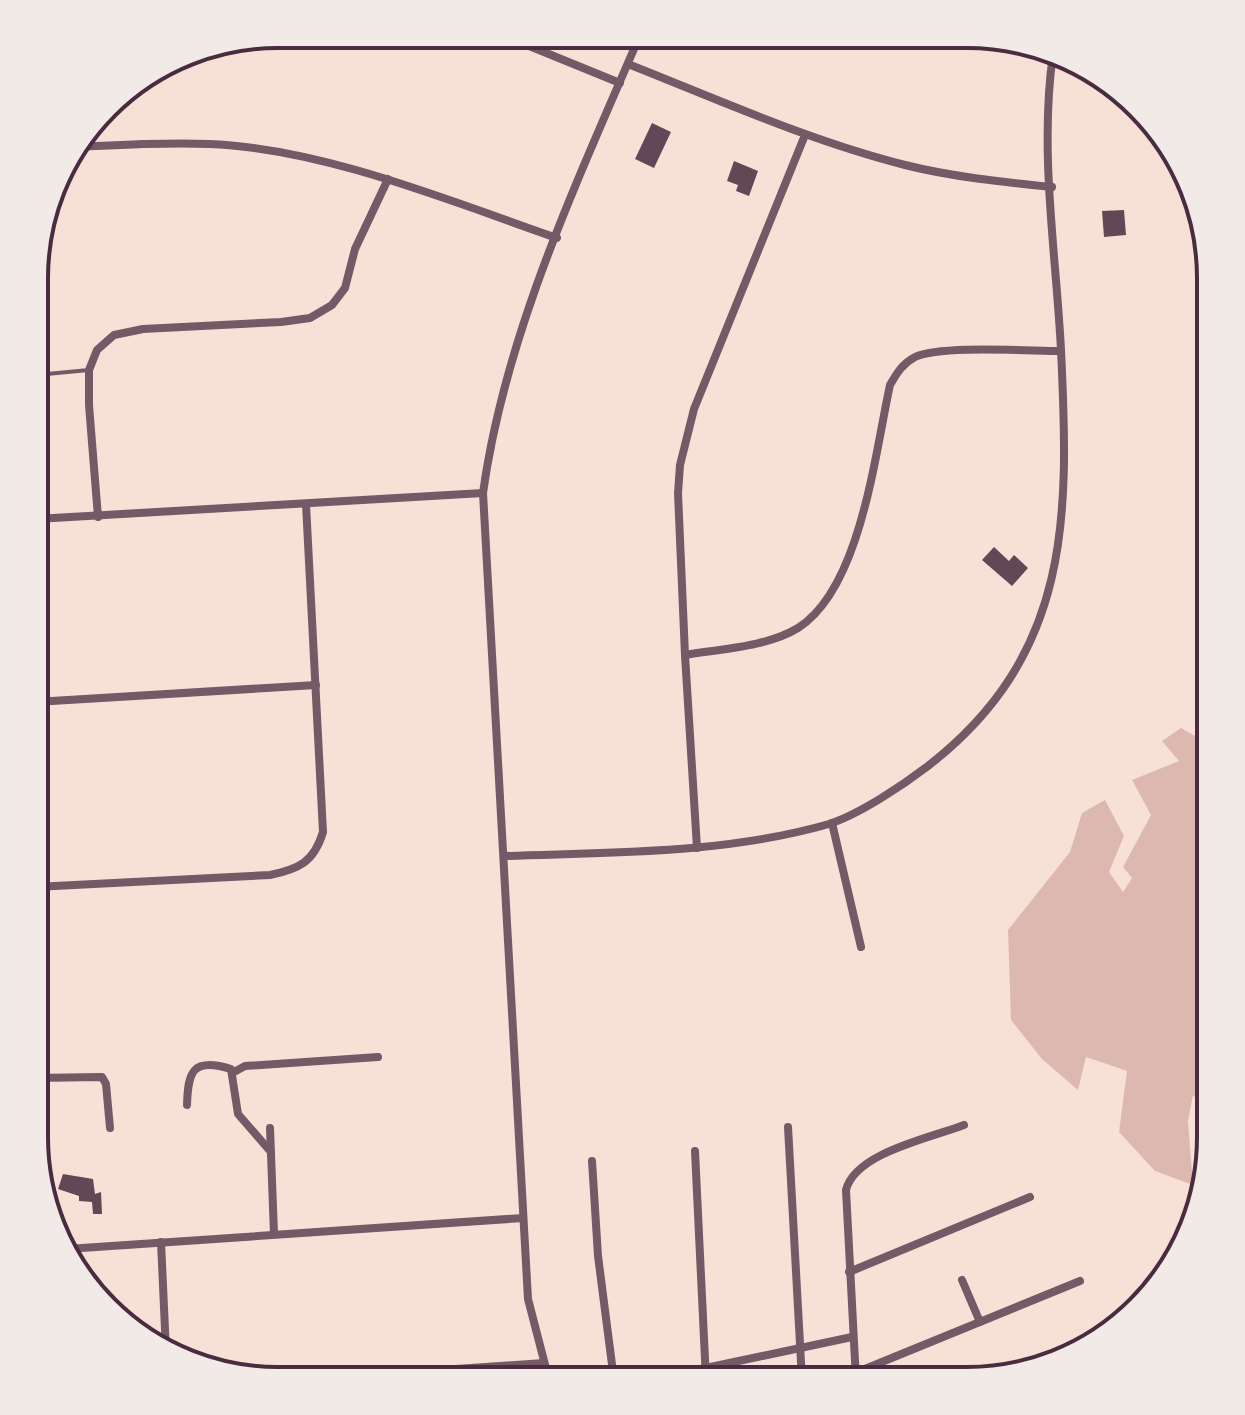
<svg xmlns="http://www.w3.org/2000/svg" width="1245" height="1415" font-family="'IBM Plex Sans',sans-serif">
<rect width="100%" height="100%" fill="#f7e1d7"/>
<polygon fill="#dcb8b0" points="1181,728 1209,744 1211,737 1211,1115 1193,1095 1188,1121 1193,1185 1155,1171 1119,1132 1127,1071 1086,1057 1078,1090 1042,1059 1011,1020 1008,930 1070,852 1082,813 1105,800 1124,836 1109,872 1123,892 1132,878 1123,867 1151,815 1132,780 1179,761 1162,741"/>
<g fill="#644757">
<polygon points="652,123 671,132 654,168 635,159"/>
<polygon points="734,161 758,171 749,196 736,191 738,185 727,181"/>
<polygon points="1124,210 1126,235 1104,237 1102,211"/>
<polygon points="994,547 1009,561 1014,555 1028,568 1012,586 982,560"/>
<polygon points="63,1174 93,1179 95,1194 101,1192 102,1214 93,1214 92,1202 79,1201 79,1196 58,1189"/>
</g>
<g fill="none" stroke-linecap="round" stroke-linejoin="round">
<polyline stroke="#755966" stroke-width="4" points="36,375 89,370"/>
<g stroke="#755966" stroke-width="8">
<polyline points="502,35 620,83"/>
<path d="M628 64C719 100 810 141 905 165 953 177 1003 182 1052 187"/>
<path d="M74 147C119 145 164 142 209 144 322 148 450 201 557 238"/>
<polyline points="98,517 89,405 89,370 97,350 114,335 143,329 281,322 310,318 332,305 345,288 355,249 388,179"/>
<polyline points="36,519 483,493"/>
<path d="M685 655C720 649 767 647 798 628 861 588 875 453 890 385 897 373 902 364 915 357 940 345 1029 351 1061 351"/>
<polyline points="35,702 316,685"/>
<polyline points="832,823 861,947"/>
<polyline points="697,848 685,655 678,493 680,465 694,409 805,135"/>
<path d="M505 856C613 852 725 854 829 824 860 814 903 785 928 766 1072 654 1069 517 1061 350 1056 253 1039 151 1053 54"/>
<path d="M35 887 270 875C299 869 314 862 323 832L306 504"/>
<polyline points="234,1072 245,1066 378,1057"/>
<polyline points="35,1078 102,1077 106,1084 110,1128"/>
<path d="M187 1105C188 1072 192 1057 231 1069L238 1114 271 1152"/>
<polyline points="788,1127 802,1380"/>
<polyline points="270,1128 274,1234"/>
<polyline points="695,1151 706,1380"/>
<polyline points="592,1161 598,1256 614,1380"/>
<polyline points="161,1242 166,1351"/>
<polyline points="67,1249 523,1218"/>
<polyline points="849,1272 1030,1197"/>
<polyline points="962,1280 980,1322"/>
<polyline points="184,1357 193,1360"/>
<polyline points="855,1373 1080,1281"/>
<polyline points="297,1380 544,1363"/>
<path d="M549 1380 528 1299 483 493C505 334 577 182 640 35"/>
<polyline points="649,1380 852,1337"/>
<path d="M856 1380 846 1190C855 1153 930 1138 964 1125"/>
</g>
</g>
<path d="M0 0H1245V1415H0ZM278 48H967A230 230 0 0 1 1197 278V1137A230 230 0 0 1 967 1367H278A230 230 0 0 1 48 1137V278A230 230 0 0 1 278 48Z" fill="#f1eae7" fill-rule="evenodd"/>
<path fill="none" stroke="#4a2c40" stroke-width="4" d="M278 48H967A230 230 0 0 1 1197 278V1137A230 230 0 0 1 967 1367H278A230 230 0 0 1 48 1137V278A230 230 0 0 1 278 48Z"/>
</svg>
